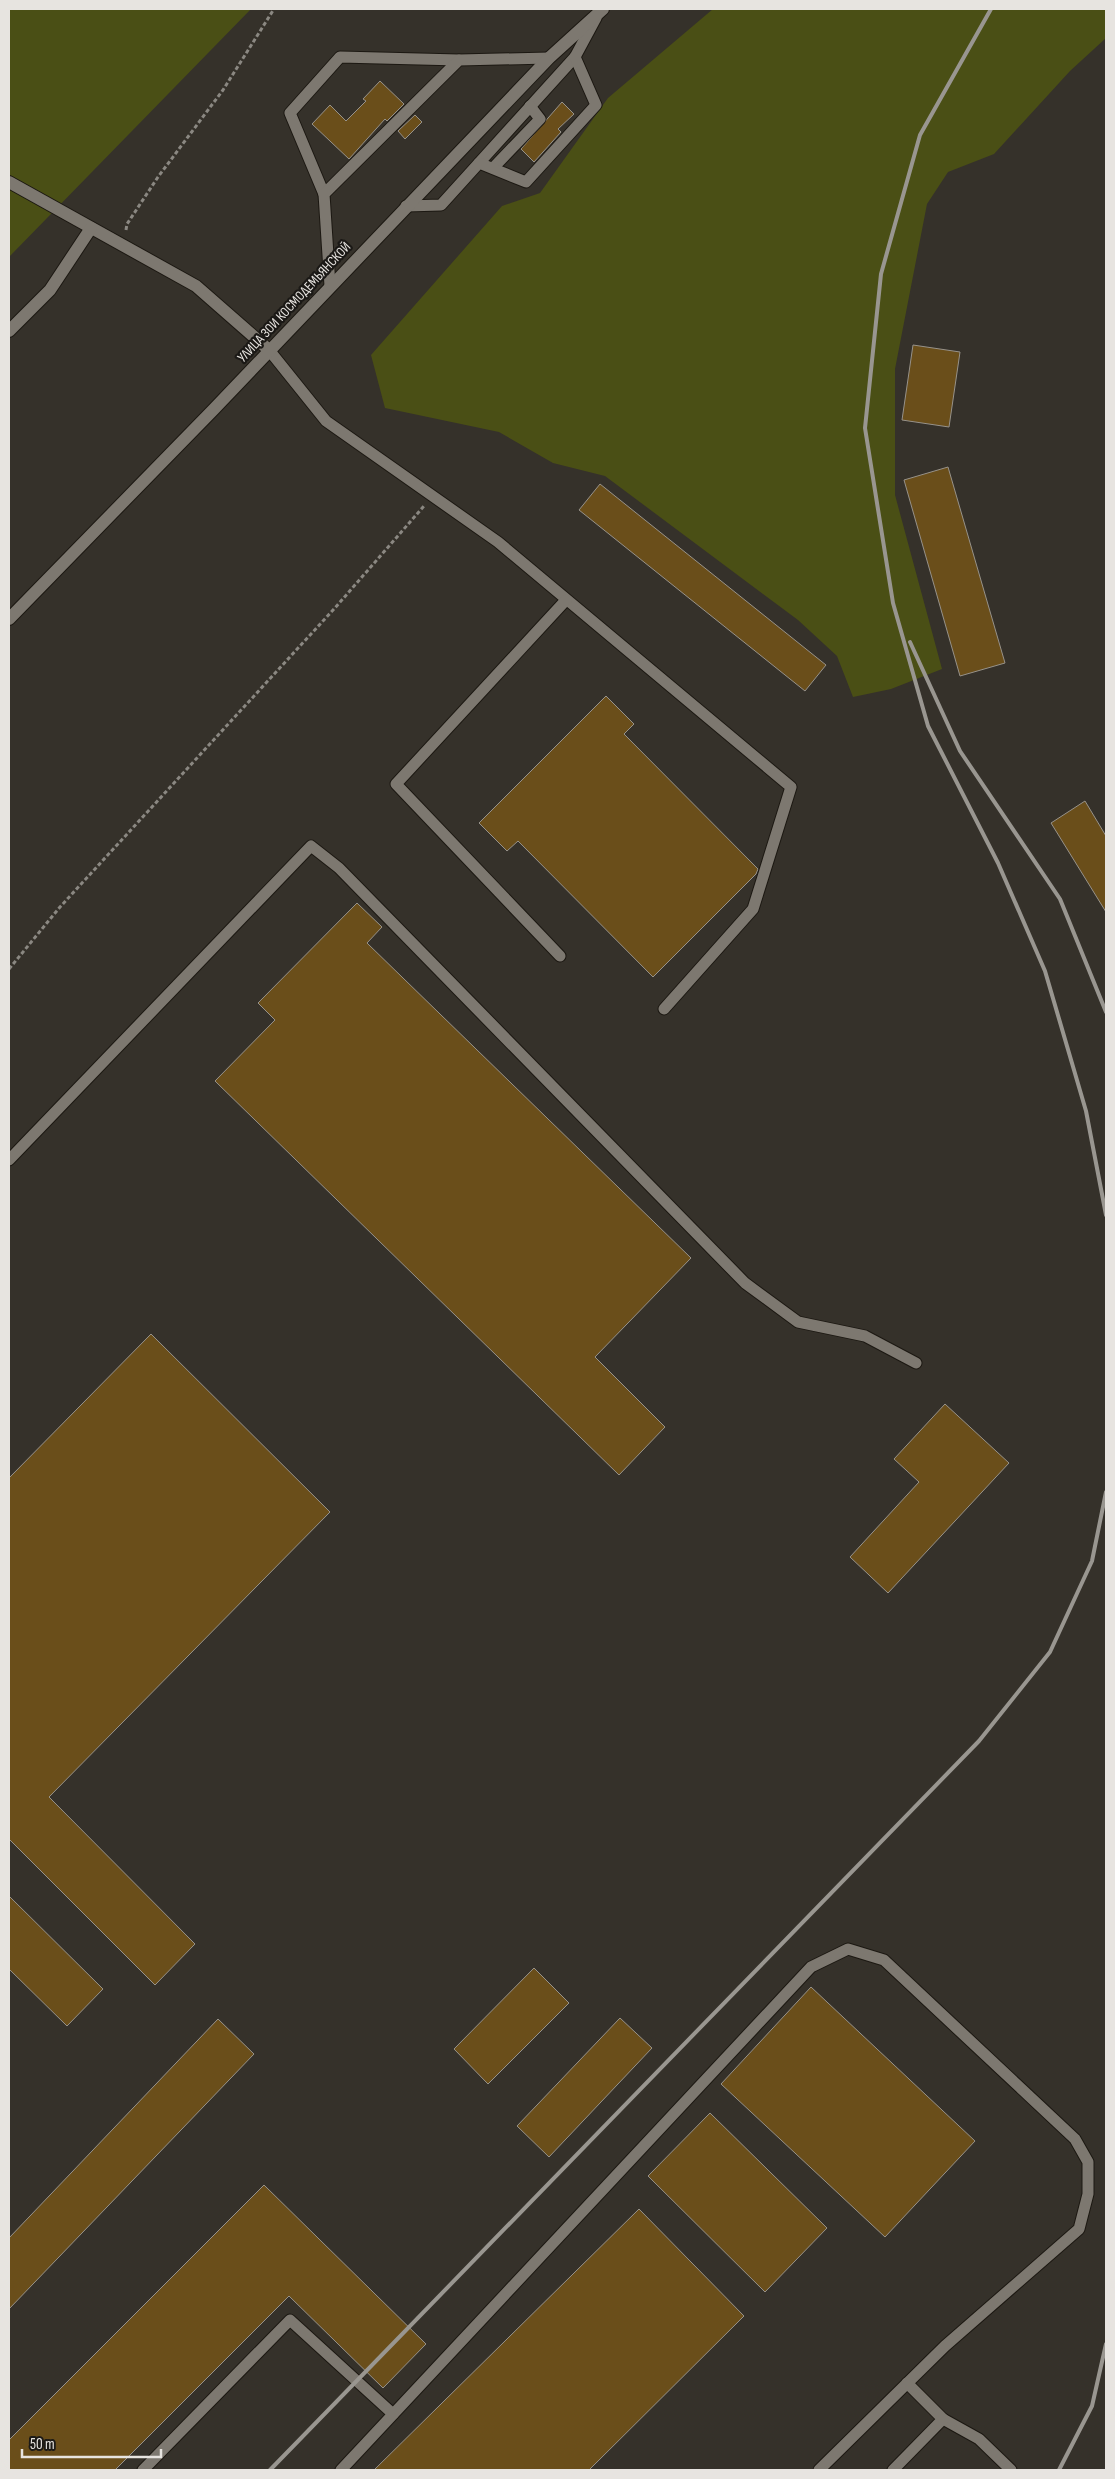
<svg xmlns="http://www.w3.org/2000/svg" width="1115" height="2479" font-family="'Sofia Sans Condensed',sans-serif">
<rect width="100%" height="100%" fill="#35312a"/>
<g fill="#4a4f15">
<polygon points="9,9 251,9 9,257"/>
<polygon points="713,9 1106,9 1106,38 1070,71 994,154 948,172 927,204 895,369 895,495 942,669 891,689 853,697 837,656 798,620 605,476 553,463 499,432 385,408 371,355 502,206 540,193 608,98"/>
</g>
<g fill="#6a4e1a" stroke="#97928a">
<polygon points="380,81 404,104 387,121 385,119 349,159 312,124 330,105 346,121 366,101 363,99"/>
<polygon points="562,102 574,114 558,129 561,132 534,162 521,149"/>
<polygon points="415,115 422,122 405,139 398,131"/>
<polygon points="913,345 960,352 949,427 902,420"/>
<polygon points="948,467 1005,663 960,676 904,480"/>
<polygon points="600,484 826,665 805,691 579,510"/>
<polygon points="606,696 634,724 624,734 758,869 756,874 653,977 518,841 507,851 479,823"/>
<polygon points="1085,801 1106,836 1106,912 1051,823"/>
<polygon points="357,903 382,927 367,943 691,1258 595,1357 665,1427 619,1475 215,1081 275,1020 258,1003"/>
<polygon points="151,1334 330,1512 49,1797 195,1944 155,1985 9,1839 9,1478"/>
<polygon points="945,1404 1009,1463 888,1593 850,1557 919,1482 894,1459"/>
<polygon points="9,1896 103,1989 67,2026 9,1969"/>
<polygon points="534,1968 569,2003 488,2084 454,2049"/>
<polygon points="811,1987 975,2141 885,2237 721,2084"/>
<polygon points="620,2018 652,2048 549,2157 517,2126"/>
<polygon points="218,2019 254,2054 9,2309 9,2238"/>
<polygon points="710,2113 827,2228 765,2292 648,2176"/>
<polygon points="264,2185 426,2344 383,2388 289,2296 115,2470 9,2470 9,2440"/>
<polygon points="639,2209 744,2316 589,2470 374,2470"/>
</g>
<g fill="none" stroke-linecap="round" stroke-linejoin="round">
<defs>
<g id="lane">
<polyline points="479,163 575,57"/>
<polyline points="493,168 540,119 530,106"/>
<polyline points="324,194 290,113 340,57 459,60"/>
<polyline points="406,206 441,205 479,163 526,182 596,105 575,57 596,18"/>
<polyline points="330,286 324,194 459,60 549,58"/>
<polyline points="269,350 326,421 498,542 791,787 753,909 664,1009"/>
<polyline points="560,956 396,784 566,600"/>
<polyline points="9,1160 311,846 339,868 745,1283 798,1322 865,1336 916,1363"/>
<polyline points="943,2419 979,2439 1011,2470"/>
<polyline points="143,2470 290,2320 393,2414"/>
<polyline points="341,2470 811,1967 848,1949 884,1960 1075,2139 1088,2162 1088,2194 1079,2229 945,2346 819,2470"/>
<polyline points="893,2470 943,2419 907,2383"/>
</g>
<g id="street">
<polyline points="9,182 196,286 269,350"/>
<polyline points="9,331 50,290 91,228"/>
</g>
<polyline id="secondary" points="9,619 214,409 549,58 603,9"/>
</defs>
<use href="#lane" stroke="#1c1812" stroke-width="13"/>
<use href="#street" stroke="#1c1812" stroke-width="14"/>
<use href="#secondary" stroke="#1c1812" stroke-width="14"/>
<g stroke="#8b8882" stroke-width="3" stroke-dasharray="4 2.5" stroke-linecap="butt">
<polyline points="126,230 127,224 158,177 223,90 274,9"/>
<polyline points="9,969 60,907 334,609 424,506"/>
</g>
<use href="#lane" stroke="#7d7870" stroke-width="11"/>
<use href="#street" stroke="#7d7870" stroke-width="12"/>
<use href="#secondary" stroke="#7d7870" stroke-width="12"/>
<g stroke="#999690" stroke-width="4">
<polyline points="991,9 920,135 881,274 865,428 893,603 928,726 998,863 1045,971 1086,1111 1106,1215"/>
<polyline points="910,642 960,751 1060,899 1106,1012"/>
<polyline points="270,2470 979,1741 1050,1652 1092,1561 1106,1492"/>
<polyline points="1059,2470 1092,2406 1106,2344"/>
</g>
</g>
<g text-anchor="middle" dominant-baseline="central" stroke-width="4.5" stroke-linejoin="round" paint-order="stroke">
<g font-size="14" fill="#e7e4e0" stroke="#1b1916">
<text transform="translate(294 302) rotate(-47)">УЛИЦА ЗОИ КОСМОДЕМЬЯНСКОЙ</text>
</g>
</g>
<rect width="1115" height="2479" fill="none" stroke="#e7e4e0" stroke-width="20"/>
<path d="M22 2449v8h139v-8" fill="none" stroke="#e7e4e0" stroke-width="2.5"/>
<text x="30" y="2449" font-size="15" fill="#e7e4e0" stroke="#1b1916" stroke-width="4" paint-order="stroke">50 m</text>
</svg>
